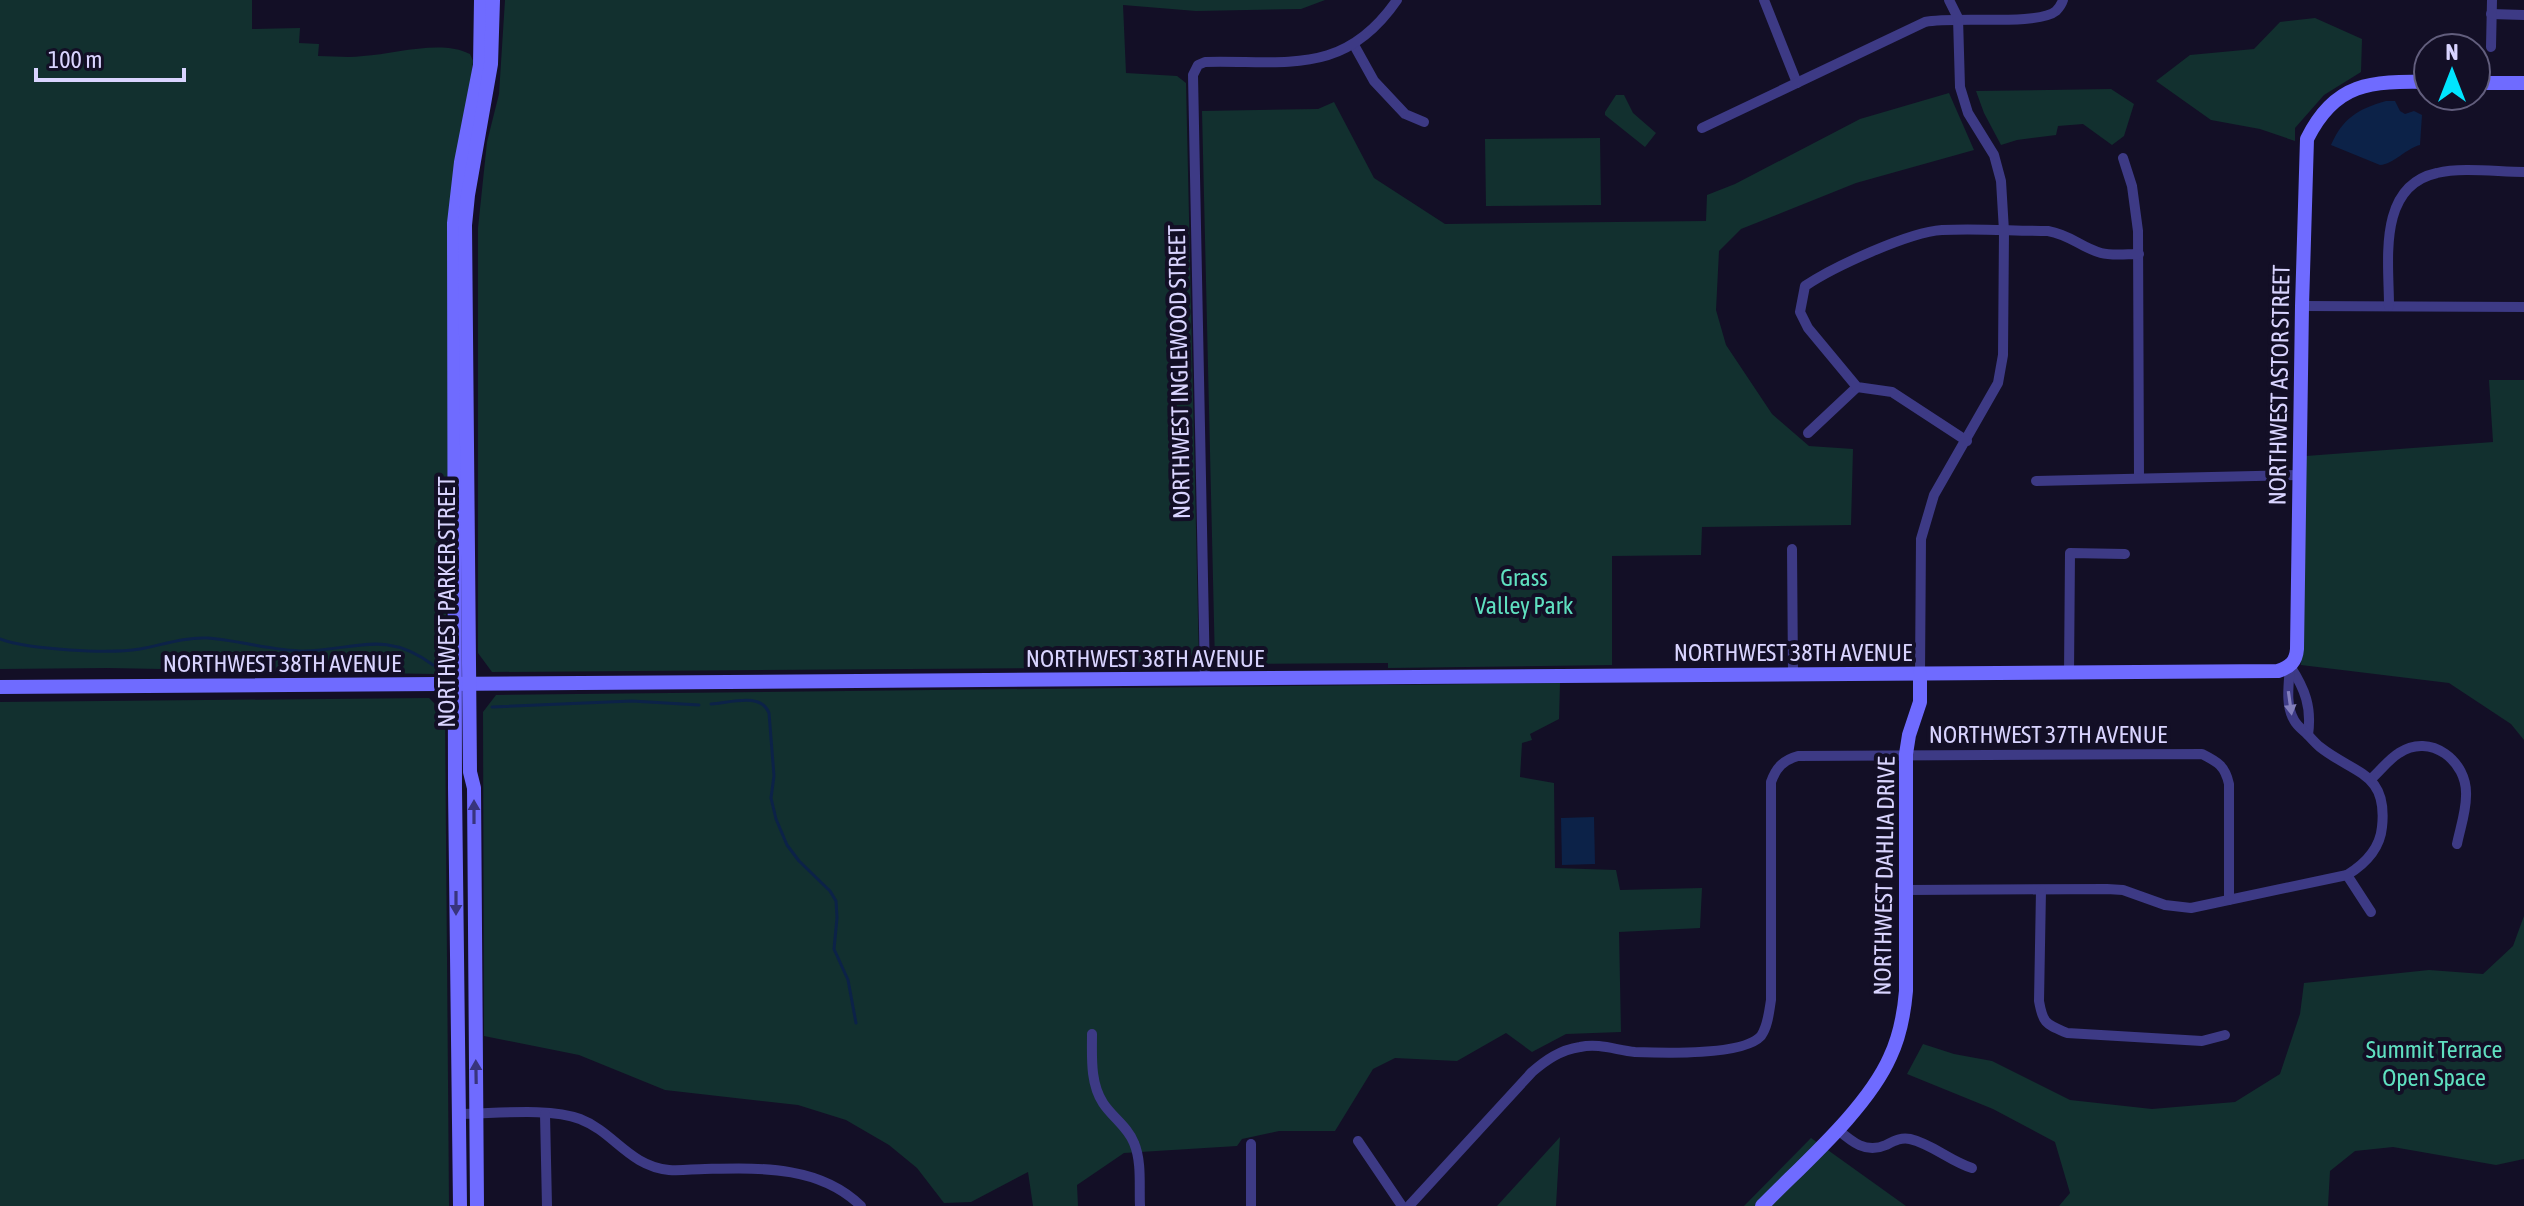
<svg xmlns="http://www.w3.org/2000/svg" width="2524" height="1206" font-family="'Asap Condensed',sans-serif">
<rect width="100%" height="100%" fill="#130f26"/>
<g fill="#12302f">
<path d="M0 0H252V29L300 28 299 43 319 44 318 56C333 56 349 58 363 56 395 54 441 39 470 54L473 61 468 113 444 665 434 674 108 668 0 669Z"/>
<polygon points="505,0 1325,0 1301,9 1196,11 1123,5 1126,73 1177,76 1186,83 1199,663 1195,667 492,672 478,653 478,228 487,142 499,94"/>
<polygon points="2315,18 2362,39 2361,72 2324,95 2295,128 2295,141 2260,129 2211,120 2156,81 2190,55 2254,49 2280,22"/>
<polygon points="2111,89 2134,104 2124,136 2112,145 2083,124 2058,126 2056,135 2017,140 2001,145 1984,113 1976,91"/>
<polygon points="1949,93 1974,150 1856,183 1741,229 1719,251 1716,310 1726,345 1772,414 1809,446 1853,449 1851,525 1702,527 1701,555 1612,556 1612,665 1388,668 1388,663 1215,664 1202,111 1318,109 1334,102 1374,178 1445,224 1706,221 1707,195 1735,184 1860,119"/>
<polygon points="1616,95 1624,95 1633,113 1656,133 1645,147 1605,115 1605,112"/>
<polygon points="1600,138 1601,205 1486,206 1485,139"/>
<polygon points="2489,380 2524,380 2524,740 2511,724 2449,683 2301,665 2306,456 2493,442"/>
<polygon points="1560,683 1559,719 1530,734 1532,740 1522,743 1520,777 1554,783 1555,868 1616,870 1620,890 1702,888 1700,928 1619,932 1621,1032 1566,1034 1532,1052 1506,1033 1457,1061 1395,1058 1373,1069 1335,1131 1279,1131 1242,1139 1237,1146 1124,1153 1077,1185 1078,1206 1033,1206 1028,1172 971,1202 944,1203 917,1168 889,1145 846,1120 798,1105 665,1090 579,1055 484,1036 483,712 496,695"/>
<polygon points="429,698 445,714 449,1206 0,1206 0,702"/>
<polygon points="2524,916 2524,1159 2496,1165 2393,1147 2355,1151 2330,1171 2328,1206 2059,1206 2070,1193 2055,1142 1993,1109 1907,1074 1923,1044 1954,1054 1992,1061 2070,1100 2152,1109 2235,1102 2280,1074 2300,1014 2304,983 2429,970 2483,974 2513,946"/>
<polygon points="1560,1137 1556,1206 1497,1206"/>
<polygon points="1811,1138 1906,1206 1744,1206"/>
</g>
<g fill="#0c2248">
<path d="M2386 101H2395L2400 111 2405 114 2414 111 2422 115 2420 145C2405 149 2394 164 2380 165L2331 145C2343 118 2358 109 2386 101Z"/>
<polygon points="1594,817 1595,864 1562,865 1561,818"/>
</g>
<g fill="none" stroke-linecap="round" stroke-linejoin="round">
<g stroke="#0c2248" stroke-width="3">
<path d="M0 639C30 650 109 654 140 649 162 645 184 637 207 638 239 640 271 651 304 651 356 650 385 629 433 665"/>
<path d="M711 704C730 703 761 692 769 713L774 776 771 798 776 819 787 845 799 861 830 891 836 901 837 918 834 949 848 980 856 1023"/>
<polyline points="492,707 632,701 699,705"/>
</g>
<g stroke="#3d3a85" stroke-width="10">
<polyline points="1764,0 1797,83"/>
<polyline points="2491,14 2524,15"/>
<polyline points="1354,45 1374,81 1405,114 1424,122"/>
<polyline points="2491,47 2492,0"/>
<path d="M1702 128 1925 22C1954 16 2038 26 2056 11 2059 8 2062 3 2063 0"/>
<polyline points="2123,158 2132,186 2138,231 2139,478"/>
<polyline points="2302,306 2524,307"/>
<path d="M2389 306C2389 261 2377 186 2437 173 2462 167 2498 172 2524 172"/>
<polyline points="1808,433 1857,387"/>
<path d="M1967 441 1892 392 1857 387 1808 328 1800 312 1805 286C1833 267 1909 232 1942 230 1977 228 2013 231 2048 231 2071 235 2080 247 2101 253 2112 256 2127 254 2139 254"/>
<polyline points="2036,481 2299,475"/>
<polyline points="1792,549 1793,674"/>
<path d="M2290 666C2305 689 2312 707 2308 735"/>
<polyline points="2069,673 2070,553 2125,554"/>
<polyline points="1920,674 1921,539 1934,495 1998,383 2003,355 2004,231 2001,181 1994,155 1968,113 1960,87 1958,18 1949,0"/>
<path d="M1205 679 1193 75 1198 65 1205 62C1287 60 1344 77 1397 0"/>
<path d="M2371 779C2380 771 2389 759 2399 753 2430 732 2468 761 2466 796 2466 812 2460 829 2457 844"/>
<polyline points="2347,875 2371,912"/>
<path d="M1907 890 2107 889 2123 890 2165 905 2191 908 2347 875C2365 864 2380 849 2382 827 2388 772 2354 774 2320 747 2315 743 2311 738 2307 734 2302 729 2297 726 2294 720 2285 705 2289 683 2290 666"/>
<path d="M2041 890 2039 1001C2043 1024 2046 1024 2067 1033L2202 1041 2225 1035"/>
<path d="M1092 1034C1092 1057 1090 1083 1103 1103 1112 1117 1128 1127 1134 1143 1142 1162 1139 1186 1140 1206"/>
<path d="M459 1114C493 1114 549 1107 580 1119 614 1132 629 1166 669 1170 681 1171 694 1169 705 1169 760 1168 819 1165 861 1206"/>
<polyline points="545,1114 547,1206"/>
<path d="M1837 1129C1852 1142 1866 1154 1886 1145 1894 1141 1901 1137 1910 1139 1932 1144 1950 1161 1972 1168"/>
<polyline points="1358,1141 1402,1206"/>
<polyline points="1251,1144 1251,1206"/>
<path d="M1409 1206 1532 1072C1546 1060 1560 1050 1580 1047 1599 1043 1616 1050 1635 1052 1662 1053 1743 1056 1761 1036 1768 1026 1769 1012 1771 1000V782C1776 768 1783 760 1798 756L2202 754C2218 762 2225 766 2229 784V900"/>
</g>
<g stroke="#6f6bff" stroke-width="14">
<polyline points="2476,83 2524,83"/>
<path d="M0 687 2278 671C2290 667 2296 662 2297 649L2302 306 2307 139C2335 82 2371 81 2428 82"/>
<polyline points="460,1206 455,788 454,223 461,162 480,65 481,0"/>
<polyline points="477,1206 474,788 470,772 465,225 468,195 491,64 493,0"/>
<path d="M1762 1206C1803 1164 1867 1109 1890 1057 1900 1036 1904 1014 1906 991V754L1909 735 1920 702V674"/>
</g>
</g>
<defs><path id="oneway-solid" d="M-6-.8H1V-3.2L6.5 0L1 3.2V.8H-6Z" transform="scale(2)"/></defs>
<use fill="#837fbc" href="#oneway-solid" transform="translate(2290 703) rotate(82)"/>
<g fill="#38347d">
<use href="#oneway-solid" transform="translate(474 812) rotate(-90)"/>
<use href="#oneway-solid" transform="translate(456 903) rotate(90)"/>
<use href="#oneway-solid" transform="translate(476 1072) rotate(-91)"/>
</g>
<g text-anchor="middle" dominant-baseline="central" stroke-width="8" stroke-linejoin="round" paint-order="stroke">
<g font-size="24" fill="#d9d4ff" stroke="#130f26">
<text transform="translate(1179 372) rotate(-91)">NORTHWEST INGLEWOOD STREET</text>
<text transform="translate(2279 385) rotate(-89)">NORTHWEST ASTOR STREET</text>
<text transform="translate(446 602) rotate(-90)">NORTHWEST PARKER STREET</text>
<text x="1793" y="652">NORTHWEST 38TH AVENUE</text>
<text x="1145" y="658">NORTHWEST 38TH AVENUE</text>
<text x="282" y="663">NORTHWEST 38TH AVENUE</text>
<text x="2048" y="734">NORTHWEST 37TH AVENUE</text>
<text transform="translate(1884 876) rotate(-89)">NORTHWEST DAHLIA DRIVE</text>
</g>
<g font-size="24" fill="#5fe0c0" stroke="#130f26">
<text x="1524" y="577">Grass<tspan x="1524" dy="28">Valley Park</tspan></text>
<text x="2434" y="1049">Summit Terrace<tspan x="2434" dy="28">Open Space</tspan></text>
</g>
</g>
<g transform="translate(2452 72)"><circle r="38" fill="#130f26" stroke="#625e7d" stroke-width="2"/>
<path d="M0-6L14 30L0 20L-14 30Z" fill="#00e5ff"/>
<text y="-12" font-size="22" font-weight="bold" text-anchor="middle" fill="#d9d4ff">N</text>
</g>
<path d="M36 68v12h148v-12" fill="none" stroke="#d9d4ff" stroke-width="4"/>
<text x="48" y="68" font-size="24" fill="#d9d4ff" stroke="#130f26" stroke-width="6" paint-order="stroke">100 m</text>
</svg>
